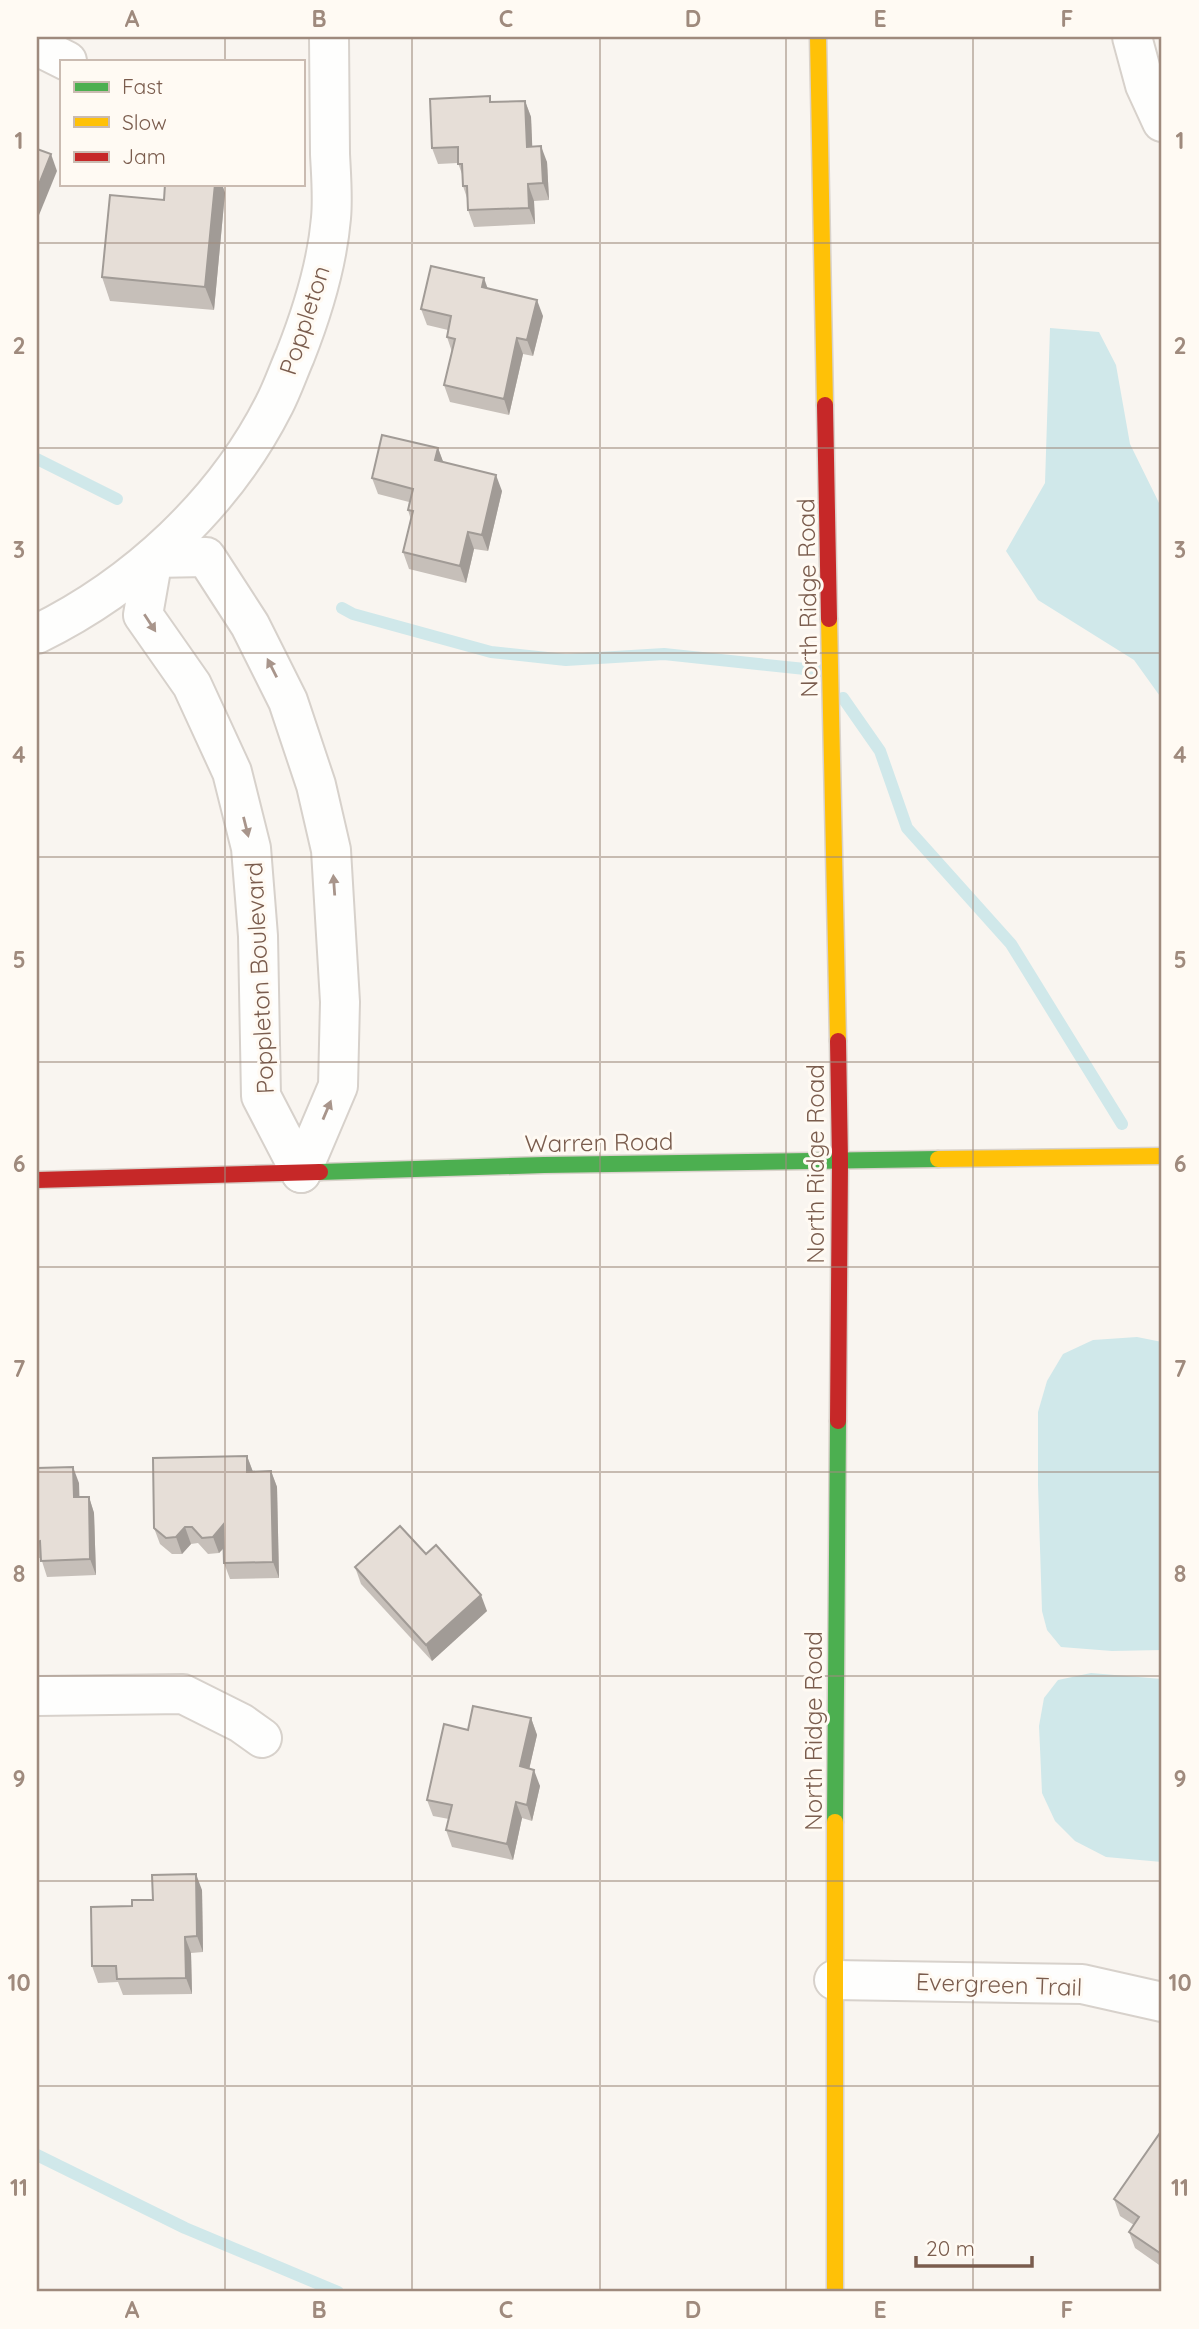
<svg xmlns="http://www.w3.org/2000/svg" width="1199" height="2329" font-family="Quicksand,sans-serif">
<rect width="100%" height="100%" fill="#f9f5f0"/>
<g fill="#d0e8ea">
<polygon points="1050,328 1099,332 1116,365 1130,444 1162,509 1162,699 1134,660 1038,600 1006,551 1045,483"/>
<polygon points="1137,1337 1162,1342 1162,1650 1112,1651 1061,1647 1047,1630 1042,1611 1038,1485 1038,1412 1047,1381 1063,1354 1093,1340"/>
<polygon points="1091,1673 1162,1679 1162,1862 1106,1857 1075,1841 1055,1821 1042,1793 1039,1726 1044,1698 1058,1680"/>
</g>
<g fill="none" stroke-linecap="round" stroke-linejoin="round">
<g stroke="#d0e8ea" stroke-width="12">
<polyline points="37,459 117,499"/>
<polyline points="342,608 353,614 491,652 566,660 664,654 824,671 826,674"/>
<polyline points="843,698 880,751 907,828 1011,944 1122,1124"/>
<polyline points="37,2155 185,2228 338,2292"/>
</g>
<defs>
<g id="street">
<polyline points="1132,37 1145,85 1162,122"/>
<polyline points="37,46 67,61"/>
<polyline points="153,558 206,557 250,625 288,701 316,785 331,850 340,1002 338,1086 301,1173"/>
<polyline points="153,558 143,615 192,685 232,772 251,848 258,936 261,1096 301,1173"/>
<path d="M37 634C135 586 224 504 274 405 282 390 288 372 295 356 312 313 327 265 331 218 333 197 331 175 330 154 330 115 329 76 329 37"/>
<polyline points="37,1696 183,1694 241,1723 262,1738"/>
<polyline points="834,1980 1082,1984 1162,2002"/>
</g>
<g id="fast">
<polyline points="320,1172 544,1165 938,1159"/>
<polyline points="835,1822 838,1421"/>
</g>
<g id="slow">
<polyline points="818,37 825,405"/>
<polyline points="829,619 838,1041"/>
<polyline points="938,1159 1162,1156"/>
<polyline points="835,2292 835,1822"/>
</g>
<g id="jam">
<polyline points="825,405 829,619"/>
<polyline points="838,1041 840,1162 838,1421"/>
<polyline points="37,1180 320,1172"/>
</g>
</defs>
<use href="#street" stroke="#d7d1cb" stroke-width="42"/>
<use href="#fast" stroke="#d9d2cb" stroke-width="19"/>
<use href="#slow" stroke="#d9d2cb" stroke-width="19"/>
<use href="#jam" stroke="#d9d2cb" stroke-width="19"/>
<use href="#street" stroke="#fefefd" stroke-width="38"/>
<use href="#fast" stroke="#4caf50" stroke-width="16"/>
<use href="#slow" stroke="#ffc107" stroke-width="16"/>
<use href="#jam" stroke="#c62828" stroke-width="16"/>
</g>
<g fill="#c6bfb9">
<polygon points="525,101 531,117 532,146 547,162 549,200 534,201 535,224 474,227 468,210 468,201 463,186 462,174 458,163 438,164 432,148 492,102"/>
<polygon points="165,184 222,184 225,193 214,310 110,301 102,277 164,200"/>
<polygon points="488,289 543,316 533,356 523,354 509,415 450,402 444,385 452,352 447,337 448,330 427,325 421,309"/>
<polygon points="438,448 443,462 502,491 488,551 474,549 466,583 409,569 403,552 411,520 408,510 409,502 378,494 372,478"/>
<polygon points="247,1456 253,1472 271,1471 277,1487 279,1578 230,1579 224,1563 224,1548 219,1553 208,1554 198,1543 191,1544 182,1554 172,1554 160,1544 154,1528"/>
<polygon points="37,1468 79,1483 79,1497 89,1497 94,1513 96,1575 47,1577 41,1558 37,1558"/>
<polygon points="426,1554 487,1611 432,1661 361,1584 355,1567"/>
<polygon points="531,1718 537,1735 529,1769 540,1786 532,1821 522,1818 513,1860 452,1847 446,1830 449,1819 433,1816 427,1800 468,1730"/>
<polygon points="202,1890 203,1952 191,1953 192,1994 123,1995 118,1982 98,1983 92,1966 132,1906 153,1900"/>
<polygon points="1162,2130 1162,2267 1135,2248 1129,2232 1134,2225 1120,2216 1114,2199"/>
</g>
<g fill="#a19b96">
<polygon points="525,101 531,117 533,163 527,147"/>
<polygon points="541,146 547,162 549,200 543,183"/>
<polygon points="51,154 57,171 37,220 37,189"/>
<polygon points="215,184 222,184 225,193 214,310 205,287"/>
<polygon points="528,184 534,201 535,224 529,208"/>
<polygon points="484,278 490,295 482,287"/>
<polygon points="537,300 543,316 533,356 527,340"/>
<polygon points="517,338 523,354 509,415 504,399"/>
<polygon points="438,448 444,464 435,460"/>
<polygon points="496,475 502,491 488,551 482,535"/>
<polygon points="468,532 474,549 466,583 460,566"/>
<polygon points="247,1456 253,1472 247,1472"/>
<polygon points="73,1467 79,1483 80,1513 74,1497"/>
<polygon points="271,1471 277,1487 279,1578 273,1562"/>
<polygon points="89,1497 94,1513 96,1575 90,1559"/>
<polygon points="223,1525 229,1542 219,1553 213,1537"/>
<polygon points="185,1527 191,1544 182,1554 176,1537"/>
<polygon points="481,1595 487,1611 432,1661 426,1645"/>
<polygon points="531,1718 537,1735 526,1783 520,1766"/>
<polygon points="534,1770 540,1786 532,1821 527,1805"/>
<polygon points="516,1802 522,1818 513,1860 507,1844"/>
<polygon points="196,1874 202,1890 203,1952 197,1936"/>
<polygon points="185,1937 191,1953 192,1994 186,1978"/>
</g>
<g fill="#e6ded7" stroke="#a19b96" stroke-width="2">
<polygon points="490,96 490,102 525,101 527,147 541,146 543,183 528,184 529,208 468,210 467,186 463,186 462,164 458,164 458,147 432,148 430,99"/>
<polygon points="37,149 51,154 37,189"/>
<polygon points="165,184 215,184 205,287 102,277 110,195 164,200"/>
<polygon points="431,266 484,278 482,287 537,300 527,340 517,338 504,399 444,385 455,339 447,337 451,316 421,309"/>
<polygon points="382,435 438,448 435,460 496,475 482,535 468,532 460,566 403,552 413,511 408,510 413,489 372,478"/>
<polygon points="247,1456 247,1472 271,1471 273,1562 224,1563 223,1525 213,1537 202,1538 192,1527 185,1527 176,1537 166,1538 154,1528 153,1458"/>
<polygon points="73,1467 74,1497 89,1497 90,1559 41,1561 40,1541 37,1542 37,1468"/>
<polygon points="400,1526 426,1554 436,1545 481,1595 426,1645 355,1567"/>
<polygon points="473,1706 531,1718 520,1766 534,1770 527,1805 516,1802 507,1844 446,1830 452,1805 427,1800 444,1724 468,1730"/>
<polygon points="196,1874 197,1936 185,1937 186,1978 117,1979 116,1966 92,1966 91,1907 132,1906 132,1900 153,1900 152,1875"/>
<polygon points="1162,2130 1162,2249 1160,2253 1129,2232 1139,2217 1114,2199"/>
</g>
<defs><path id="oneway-solid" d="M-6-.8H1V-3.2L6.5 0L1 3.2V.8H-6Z" transform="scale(1.75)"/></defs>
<g fill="#a8958b">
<use href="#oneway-solid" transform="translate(150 623) rotate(57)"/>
<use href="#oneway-solid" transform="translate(272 668) rotate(-117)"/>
<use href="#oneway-solid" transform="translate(246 827) rotate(76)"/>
<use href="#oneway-solid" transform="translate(334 885) rotate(-94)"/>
<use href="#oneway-solid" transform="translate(327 1110) rotate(-67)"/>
</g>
<path fill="none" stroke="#9f8a7d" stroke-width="2" stroke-opacity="0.55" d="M225 37V61M412 37V2292M600 37V2292M786 37V2292M973 37V2292M225 184V2292M37 243H1162M37 448H1162M37 653H1162M37 857H1162M37 1062H1162M37 1267H1162M37 1472H1162M37 1676H1162M37 1881H1162M37 2086H1162"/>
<g text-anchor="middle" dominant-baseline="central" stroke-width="6" stroke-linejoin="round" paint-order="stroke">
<g font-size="24" fill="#7a5c4d" stroke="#fffaf3">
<text transform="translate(304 320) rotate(-72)">Poppleton</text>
<text transform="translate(807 598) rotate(-91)">North Ridge Road</text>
<text transform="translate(259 978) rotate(-93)">Poppleton Boulevard</text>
<text transform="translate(599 1142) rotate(-1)">Warren Road</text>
<text transform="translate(815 1164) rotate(-90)">North Ridge Road</text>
<text transform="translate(813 1731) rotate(-90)">North Ridge Road</text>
<text transform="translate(999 1984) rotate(2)">Evergreen Trail</text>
</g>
</g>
<rect width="1199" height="2329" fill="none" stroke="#fffaf3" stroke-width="77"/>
<rect x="60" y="60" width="245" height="126" fill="#fffaf3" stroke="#cabbb1" stroke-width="2"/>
<rect x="74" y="82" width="35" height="10" fill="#4caf50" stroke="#cabbb1" stroke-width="2"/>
<text x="122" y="94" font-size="21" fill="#7a5c4d">Fast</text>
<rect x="74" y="117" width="35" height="10" fill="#ffc107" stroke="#cabbb1" stroke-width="2"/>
<text x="122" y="130" font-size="21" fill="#7a5c4d">Slow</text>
<rect x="74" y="152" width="35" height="10" fill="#c62828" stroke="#cabbb1" stroke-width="2"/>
<text x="122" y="164" font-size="21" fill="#7a5c4d">Jam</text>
<path d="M916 2256v10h116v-10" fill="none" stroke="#7a5c4d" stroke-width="3.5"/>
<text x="926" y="2256" font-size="21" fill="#7a5c4d" stroke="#fffaf3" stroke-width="5" paint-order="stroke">20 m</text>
<rect x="38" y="38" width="1122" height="2252" fill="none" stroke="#9f8a7d" stroke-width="2.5"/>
<g font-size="23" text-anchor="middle" font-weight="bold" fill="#9f8a7d">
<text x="132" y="27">A</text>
<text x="319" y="27">B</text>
<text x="506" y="27">C</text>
<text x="693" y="27">D</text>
<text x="880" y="27">E</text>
<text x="1067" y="27">F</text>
<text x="19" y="149">1</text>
<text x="1180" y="149">1</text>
<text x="19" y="354">2</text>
<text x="1180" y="354">2</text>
<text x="19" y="558">3</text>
<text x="1180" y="558">3</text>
<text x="19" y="763">4</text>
<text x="1180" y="763">4</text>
<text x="19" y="968">5</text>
<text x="1180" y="968">5</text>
<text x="19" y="1172">6</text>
<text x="1180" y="1172">6</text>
<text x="19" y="1377">7</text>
<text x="1180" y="1377">7</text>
<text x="19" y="1582">8</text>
<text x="1180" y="1582">8</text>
<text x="19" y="1787">9</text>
<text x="1180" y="1787">9</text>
<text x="19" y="1991">10</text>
<text x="1180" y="1991">10</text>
<text x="19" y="2196">11</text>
<text x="1180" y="2196">11</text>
<text x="132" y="2318">A</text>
<text x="319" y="2318">B</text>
<text x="506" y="2318">C</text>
<text x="693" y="2318">D</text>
<text x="880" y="2318">E</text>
<text x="1067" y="2318">F</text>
</g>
</svg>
